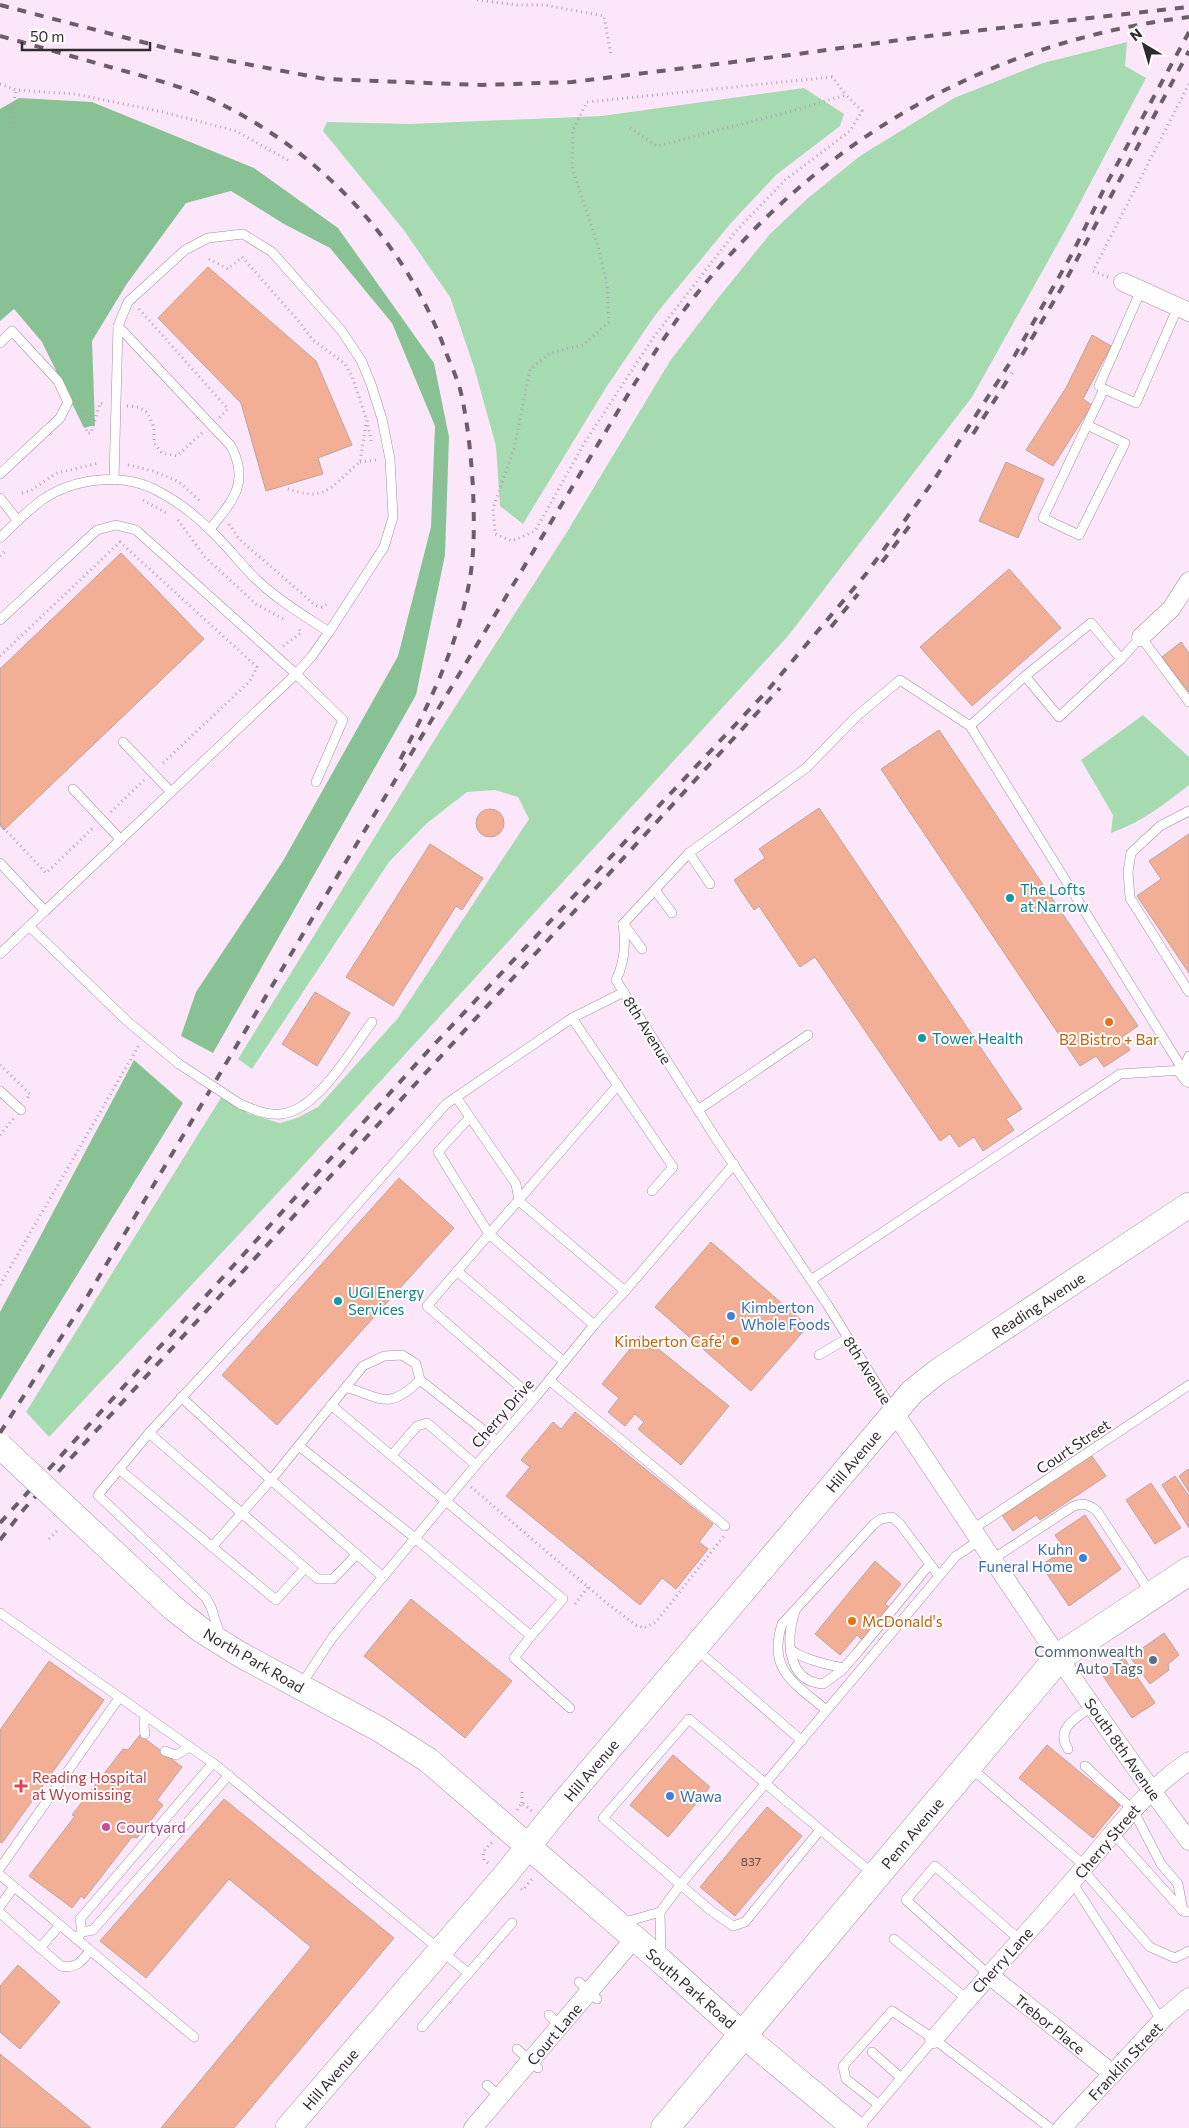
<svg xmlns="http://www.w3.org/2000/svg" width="1189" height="2128" font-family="Commissioner,sans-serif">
<rect width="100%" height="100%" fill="#fce7fa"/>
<g fill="#a6dab0">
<polygon points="1127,42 1125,66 1146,78 1066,229 972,397 788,636 289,1181 49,1437 26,1412 222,1096 249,1114 280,1123 297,1118 318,1107 398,1018 529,819 518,797 495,790 467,792 426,824 389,862 252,1069 238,1059 443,726 567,532 670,361 719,297 770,234 808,198 860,156 954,98 1043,63"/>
<polygon points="804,88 844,114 840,126 776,175 731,223 656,314 607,386 523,524 500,506 496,446 474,367 450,297 403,229 323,131 327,122 410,124 602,116"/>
<path d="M1143 715 1189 757V785C1165 804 1140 823 1111 833L1113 815 1081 760Z"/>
</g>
<g fill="#88c194">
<polygon points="19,98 92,102 254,168 338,228 434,363 449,437 445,555 416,695 213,1053 181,1036 196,992 283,861 398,656 431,527 435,426 392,323 330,248 284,224 231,191 186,203 126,285 92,341 95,425 84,428 42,342 14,309 0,321 0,109"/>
<polygon points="134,1060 183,1103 0,1400 0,1312"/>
</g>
<g fill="#f2af96" stroke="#bda49b">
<polygon points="208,267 316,361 352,445 318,458 323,474 266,491 241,403 158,318"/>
<polygon points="1092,335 1111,346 1083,399 1092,405 1053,466 1026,450 1066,388"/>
<polygon points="1006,462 1044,479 1018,538 979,521"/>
<polygon points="121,553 204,639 4,830 0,825 0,669"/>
<polygon points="1009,569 1061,628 972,706 920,647"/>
<polygon points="1181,642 1189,653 1189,692 1162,657"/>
<polygon points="939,730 1138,1026 1122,1037 1130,1050 1104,1067 1096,1056 1080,1066 881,769"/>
<polygon points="819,808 1022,1109 1006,1119 1014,1130 983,1151 974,1137 959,1147 950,1134 940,1141 815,957 800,967 759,906 754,910 734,880 765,858 759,849"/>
<circle cx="490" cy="823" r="14"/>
<polygon points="1189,834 1189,973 1137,896 1161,879 1149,861"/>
<polygon points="430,844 483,878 462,910 456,906 393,1006 346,977"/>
<polygon points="315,992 350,1013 317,1066 282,1044"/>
<polygon points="399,1178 454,1228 277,1425 222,1375"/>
<polygon points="711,1242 808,1326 751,1391 655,1307"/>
<polygon points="641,1335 729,1406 681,1465 638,1429 644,1422 635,1414 625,1426 608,1412 619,1398 602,1384"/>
<polygon points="575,1412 713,1524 699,1542 708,1549 676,1589 662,1578 640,1605 506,1496 530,1467 521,1460 553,1422 561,1429"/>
<polygon points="1091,1455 1106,1476 1040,1520 1036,1515 1013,1531 1002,1515"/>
<polygon points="1188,1469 1189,1470 1189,1492 1179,1476"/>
<polygon points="1175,1476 1189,1496 1189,1528 1162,1485"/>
<polygon points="1151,1483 1181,1528 1155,1544 1126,1500"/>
<polygon points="1085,1515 1121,1569 1069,1606 1041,1565 1065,1550 1055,1535"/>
<polygon points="875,1561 901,1584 885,1604 890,1608 863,1641 857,1635 840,1655 815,1634"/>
<polygon points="411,1599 512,1681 465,1738 364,1656"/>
<polygon points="1164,1633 1179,1655 1168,1664 1169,1670 1150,1684 1130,1657"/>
<polygon points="1124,1658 1155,1703 1132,1718 1101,1673"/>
<polygon points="49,1661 104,1700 2,1843 0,1842 0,1730"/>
<polygon points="140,1735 182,1767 157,1800 163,1805 137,1838 132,1837 84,1899 81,1896 72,1908 29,1876 75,1816 72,1815 123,1749 128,1750"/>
<polygon points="1047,1745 1120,1805 1093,1838 1019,1778"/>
<polygon points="673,1755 710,1787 668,1837 630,1805"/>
<polygon points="224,1799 394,1938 234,2128 161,2128 311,1947 229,1879 146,1978 100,1941"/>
<polygon points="767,1807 802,1836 735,1916 700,1887"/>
<polygon points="18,1965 60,2002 20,2049 0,2032 0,1986"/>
<polygon points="0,2054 91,2128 0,2128"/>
</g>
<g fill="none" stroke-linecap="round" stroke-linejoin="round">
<defs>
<g id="lane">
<polyline points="1141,290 1099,386 1104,389 1136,403 1178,307"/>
<path d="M118 326 231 446C250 482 233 501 210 529"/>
<polyline points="0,343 12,331 58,381 68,402 60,418 0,474"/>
<polyline points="1087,425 1125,443 1079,535 1043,518 1104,389"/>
<polyline points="0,498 18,521"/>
<path d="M0 538C13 525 27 511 42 500 72 479 120 472 154 489 174 499 193 513 209 529 227 545 241 565 258 581 279 601 305 616 329 632"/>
<polyline points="0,620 97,530 116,525 136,530 296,674 343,720 316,782"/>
<polyline points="1121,659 1141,637 1189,702"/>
<polyline points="970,726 1025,676 1091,623 1121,659 1059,717 1025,676"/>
<polyline points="123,742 171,792"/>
<polyline points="73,789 121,840"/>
<polyline points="1189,811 1160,826 1131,853 1128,872 1130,898 1189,992"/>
<polyline points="689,853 710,884"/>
<polyline points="0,863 45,911 296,674 312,656 329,632 384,547 393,517 390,459 382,419 371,384 361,360 341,330 272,252 243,234 208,238 185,250 128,302 118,326 114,480"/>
<polyline points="655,890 672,913"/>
<polyline points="623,924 689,853 806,768 857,716 900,680 970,726 1183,1070"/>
<path d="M623 924C626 944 625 962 616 980L715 1137 827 1304 894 1412"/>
<polyline points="29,926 127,1021 179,1064"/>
<polyline points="625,926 642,949"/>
<polyline points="0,954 45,911"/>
<polyline points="572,1018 673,1167 652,1191"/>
<polyline points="1183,1070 1189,1056"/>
<polyline points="0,1091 21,1110"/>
<polyline points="456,1097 516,1184 519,1201 625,1291"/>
<path d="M240 1104C252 1109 267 1116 281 1114 317 1111 352 1049 372 1022"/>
<polyline points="698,1110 808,1035"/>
<polyline points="469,1118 438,1152 489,1234 594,1325"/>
<polyline points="457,1271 563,1361"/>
<polyline points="811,1280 1120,1074 1183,1070"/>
<polyline points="819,1355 848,1338"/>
<path d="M420 1380C389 1410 383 1399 346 1387L363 1366 384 1356 402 1355 416 1364 420 1380 497 1441"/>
<polyline points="549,1380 725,1526"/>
<polyline points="181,1397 271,1480 383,1577"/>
<polyline points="534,1399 427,1306 618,1085"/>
<polyline points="331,1405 563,1599 531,1636"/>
<polyline points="149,1433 318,1579 333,1579 357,1554"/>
<polyline points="299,1446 415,1538 531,1636 514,1658 570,1708"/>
<polyline points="392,1455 417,1426 427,1423 476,1465"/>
<polyline points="119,1469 276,1600 305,1568"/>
<polyline points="973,1529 1189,1385"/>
<polyline points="212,1547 271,1480 346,1387"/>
<path d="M993 1559 1072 1507C1083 1502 1088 1504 1097 1511L1150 1592"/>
<path d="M795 1611C786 1638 786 1681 823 1684L841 1671 857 1653 930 1564"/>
<polyline points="0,1613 217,1766 468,1973"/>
<polyline points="220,1635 211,1607 206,1598 98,1495 149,1433 304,1265 446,1104 572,1018 624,992"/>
<polyline points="696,1649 802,1741"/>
<path d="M790 1650C807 1660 824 1664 844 1668"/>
<polyline points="301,1685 332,1638 476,1465 534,1399 594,1325 625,1291 734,1164"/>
<path d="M826 1710C795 1683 767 1671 782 1624L874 1524 881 1519 892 1517 900 1524 939 1576"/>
<polyline points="145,1734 144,1727 145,1716"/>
<path d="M1068 1749C1054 1728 1079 1716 1093 1706"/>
<polyline points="165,1751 176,1755 190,1747"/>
<polyline points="1085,1766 1133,1810 1161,1864 1178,1884 1183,1911"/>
<polyline points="971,1768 1085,1866"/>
<polyline points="820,1830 745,1922 733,1926 710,1910 603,1818 689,1719 873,1874"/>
<polyline points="1113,1833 1183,1911 1189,1912"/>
<polyline points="0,1868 119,1698"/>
<polyline points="1082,1869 1150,1947 1175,1958 1189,1951"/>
<polyline points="0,1875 194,2037"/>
<polyline points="1072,1882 1162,2021"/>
<polyline points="0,1906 14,1887"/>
<polyline points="660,1912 661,1956"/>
<path d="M0 1913 61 1966C76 1969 81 1962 90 1951"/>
<polyline points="622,1923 660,1912 681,1884 956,1556 980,1540"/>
<polyline points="82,1932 80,1919 213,1763"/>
<polyline points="76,1939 82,1932 93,1930 229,1775"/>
<polyline points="894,1939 967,1999"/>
<polyline points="40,1948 60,1925"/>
<polyline points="988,1974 906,1900 935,1866 1020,1940"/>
<polyline points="579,1982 597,1999"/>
<polyline points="549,2015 560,2026"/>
<polyline points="422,2027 512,1923"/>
<polyline points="517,2049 538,2068"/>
<polyline points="872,2052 900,2077"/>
<polyline points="487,2085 500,2097"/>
<polyline points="878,2104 846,2079 843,2066 892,2011 934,2039 1050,2128"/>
<polyline points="859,2128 934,2039"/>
</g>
<g id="street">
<polyline points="1123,282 1189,312"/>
<polyline points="1141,637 1171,609 1189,581"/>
<polyline points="1183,1070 1189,1078"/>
<path d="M894 1412C991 1556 1085 1702 1189 1841"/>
<polyline points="988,1974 1113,2074"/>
<path d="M934 2039C978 1986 1025 1936 1070 1884 1109 1839 1139 1795 1189 1761"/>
<polyline points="473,2128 634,1939"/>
<polyline points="1062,2128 1166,2016 1189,1997"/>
</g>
<g id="secondary">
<polyline points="172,1607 201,1630 241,1655 379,1729 428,1760 661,1961 743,2035 855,2128"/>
<polyline points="288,2128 507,1873 558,1809 912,1392 937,1372 1189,1205"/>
</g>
<polyline id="primary" points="665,2128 1059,1657 1189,1571"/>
</defs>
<use href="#lane" stroke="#a18fa0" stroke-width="10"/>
<use href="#street" stroke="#a18fa0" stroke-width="19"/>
<use href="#secondary" stroke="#a18fa0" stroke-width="26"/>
<use href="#primary" stroke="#a18fa0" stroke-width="29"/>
<g stroke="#b2a2b1" stroke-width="3" stroke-dasharray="1 4" stroke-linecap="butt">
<polyline points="477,0 517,5 545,5 604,16 611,55"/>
<polyline points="0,84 16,90 75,94 163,112 236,131 291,162"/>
<polyline points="630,128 657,146 792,111 846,95 862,111 850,131 785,180 736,231 653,338 585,442 535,531 512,541 495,534 493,508 514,449 530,369 550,353 583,345 609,322 607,284 598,246 572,167 573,130 587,102 832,77 846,95"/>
<polyline points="0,139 10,127 16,90"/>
<polyline points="209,259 228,269 242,257 301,324 312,339 344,363 352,376 367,421 372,444"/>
<polyline points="1108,277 1093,271 1189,84"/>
<polyline points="139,309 228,409 219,418"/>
<polyline points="79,403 83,404 87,433 91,433 100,403 104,404"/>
<polyline points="127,406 138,407 147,412 154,427 154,443 162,453 177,456 203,432"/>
<polyline points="360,462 376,460"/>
<polyline points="128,465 153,471 179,482 201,502"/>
<path d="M288 489C295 491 304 494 312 494 332 494 345 473 360 462L366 424"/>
<polyline points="22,493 30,491 57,473 99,463"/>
<polyline points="143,500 168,514"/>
<polyline points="178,520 205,557 256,604 285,620"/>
<polyline points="229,524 239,539 315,605 322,607 330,603"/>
<polyline points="0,556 7,550"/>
<polyline points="283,646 301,633 299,628"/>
<polyline points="0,656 120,542 257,667 250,681 162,764"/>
<polyline points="111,812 144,780"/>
<polyline points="0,824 46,873 93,828"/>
<polyline points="0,1065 30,1094 27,1099"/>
<polyline points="0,1135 14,1118"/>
<polyline points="0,1285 139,1045"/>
<polyline points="471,1487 608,1604 636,1625 644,1628 656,1622 724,1536"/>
<polyline points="49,1539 59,1529"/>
<polyline points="575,1604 588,1587"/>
<polyline points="522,1803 522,1792"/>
<polyline points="517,1810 522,1803 532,1811"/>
<polyline points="488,1863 484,1860 483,1852 492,1842"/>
<polyline points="521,1889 523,1890 533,1878"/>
</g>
<use href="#lane" stroke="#fff" stroke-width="9"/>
<use href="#street" stroke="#fff" stroke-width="18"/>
<use href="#secondary" stroke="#fff" stroke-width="25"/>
<use href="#primary" stroke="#fff" stroke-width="28"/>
<g stroke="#6a5e69" stroke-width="4" stroke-dasharray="9 9" stroke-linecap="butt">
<polyline points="0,5 173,50 325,79 481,85 572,82 790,55 929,36 1189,7"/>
<path d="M0 36C40 47 81 59 121 70 156 80 193 89 225 106 327 158 409 248 447 355 452 368 458 380 461 393 468 424 471 456 473 488 474 517 475 548 470 578 459 643 430 702 400 760"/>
<polyline points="1022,355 1061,289 1189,51"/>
<polyline points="973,434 1012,373"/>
<polyline points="882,562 914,520"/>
<polyline points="831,627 858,594"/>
<path d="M0 1433 87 1297 347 860 635 383C650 360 665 336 681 314 808 146 980 43 1189 17"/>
<polyline points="0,1523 428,1051 767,691 866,574 934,480 1015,355 1073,252 1107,183 1189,32"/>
<polyline points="0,1540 24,1509 780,688"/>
</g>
<defs>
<polyline id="lane-bridge" points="179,1064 240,1104"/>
<polyline id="secondary-bridge" points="0,1446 172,1607"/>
</defs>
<use href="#lane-bridge" stroke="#a18fa0" stroke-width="10" stroke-linecap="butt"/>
<use href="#secondary-bridge" stroke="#a18fa0" stroke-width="26" stroke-linecap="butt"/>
<use href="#lane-bridge" stroke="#fff" stroke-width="9"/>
<use href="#secondary-bridge" stroke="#fff" stroke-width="25"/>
</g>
<g fill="#0f9aa8" stroke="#fff" stroke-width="2">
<circle cx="1010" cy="898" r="5"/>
<circle cx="922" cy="1038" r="5"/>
<circle cx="338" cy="1301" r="5"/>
</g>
<g fill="#e8710a" stroke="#fff" stroke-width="2">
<circle cx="1109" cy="1022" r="5"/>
<circle cx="735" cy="1341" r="5"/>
<circle cx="852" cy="1621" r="5"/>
</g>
<g fill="#3f7fe0" stroke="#fff" stroke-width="2">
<circle cx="731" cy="1316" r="5"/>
<circle cx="1083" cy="1558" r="5"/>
<circle cx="670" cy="1796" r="5"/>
</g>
<circle fill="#5c6f8a" stroke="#fff" stroke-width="2" cx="1153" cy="1660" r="5"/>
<path fill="#e0444e" stroke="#fff" stroke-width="2" d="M18.5 1778.5h5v5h5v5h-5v5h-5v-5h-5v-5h5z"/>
<circle fill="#d1479c" stroke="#fff" stroke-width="2" cx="106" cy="1827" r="5"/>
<g text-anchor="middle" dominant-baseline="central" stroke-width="4" stroke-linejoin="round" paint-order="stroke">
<g font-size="12" fill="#614a4a">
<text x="751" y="1861">837</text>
</g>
<g font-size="15" fill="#0d838f" stroke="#fff" text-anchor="start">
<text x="1020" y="889">The Lofts<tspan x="1020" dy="17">at Narrow</tspan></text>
<text x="932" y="1038">Tower Health</text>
<text x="348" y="1292">UGI Energy<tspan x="348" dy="17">Services</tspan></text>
</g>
<g font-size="15" fill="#312930" stroke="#fff">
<text transform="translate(648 1030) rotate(58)">8th Avenue</text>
<text transform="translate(1038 1305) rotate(-33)">Reading Avenue</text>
<text transform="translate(868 1370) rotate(58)">8th Avenue</text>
<text transform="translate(502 1413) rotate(-49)">Cherry Drive</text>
<text transform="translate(1073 1446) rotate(-34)">Court Street</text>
<text transform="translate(853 1461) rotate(-50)">Hill Avenue</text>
<text transform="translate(254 1660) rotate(30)">North Park Road</text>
<text transform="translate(1123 1749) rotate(55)">South 8th Avenue</text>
<text transform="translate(591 1770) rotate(-50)">Hill Avenue</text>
<text transform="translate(912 1833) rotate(-50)">Penn Avenue</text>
<text transform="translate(1107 1841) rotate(-50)">Cherry Street</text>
<text transform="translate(1002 1960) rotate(-48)">Cherry Lane</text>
<text transform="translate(691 1988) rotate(41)">South Park Road</text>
<text transform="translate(1050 2024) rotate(39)">Trebor Place</text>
<text transform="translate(554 2034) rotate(-50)">Court Lane</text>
<text transform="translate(1125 2061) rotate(-47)">Franklin Street</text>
<text transform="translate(330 2079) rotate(-49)">Hill Avenue</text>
</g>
<g font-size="15" fill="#c56008" stroke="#fff">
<text x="1109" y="1039">B2 Bistro + Bar</text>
<text x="725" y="1341" text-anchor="end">Kimberton Cafe'</text>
<text x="862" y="1621" text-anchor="start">McDonald's</text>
</g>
<g font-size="15" fill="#366cbe" stroke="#fff" text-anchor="start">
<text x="741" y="1307">Kimberton<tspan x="741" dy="17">Whole Foods</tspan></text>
<text x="1073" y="1549" text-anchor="end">Kuhn<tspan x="1073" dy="17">Funeral Home</tspan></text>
<text x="680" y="1796">Wawa</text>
</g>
<g font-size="15" fill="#4e5e75" stroke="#fff" text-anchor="end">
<text x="1143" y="1651">Commonwealth<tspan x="1143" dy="17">Auto Tags</tspan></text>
</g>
<g font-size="15" fill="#be3a42" stroke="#fff" text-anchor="start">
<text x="32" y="1777">Reading Hospital<tspan x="32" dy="17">at Wyomissing</tspan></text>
</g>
<g font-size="15" fill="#b23c85" stroke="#fff" text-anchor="start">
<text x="116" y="1827">Courtyard</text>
</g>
</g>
<g transform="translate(1144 45) rotate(322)" stroke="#ffffff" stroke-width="4" paint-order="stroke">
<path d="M0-4L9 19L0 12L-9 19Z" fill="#312930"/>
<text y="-8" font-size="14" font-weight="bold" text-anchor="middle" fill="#312930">N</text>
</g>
<path d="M22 42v8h128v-8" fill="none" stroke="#312930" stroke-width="2.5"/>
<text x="30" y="42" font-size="15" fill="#312930" stroke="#ffffff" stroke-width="4" paint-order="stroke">50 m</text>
</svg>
